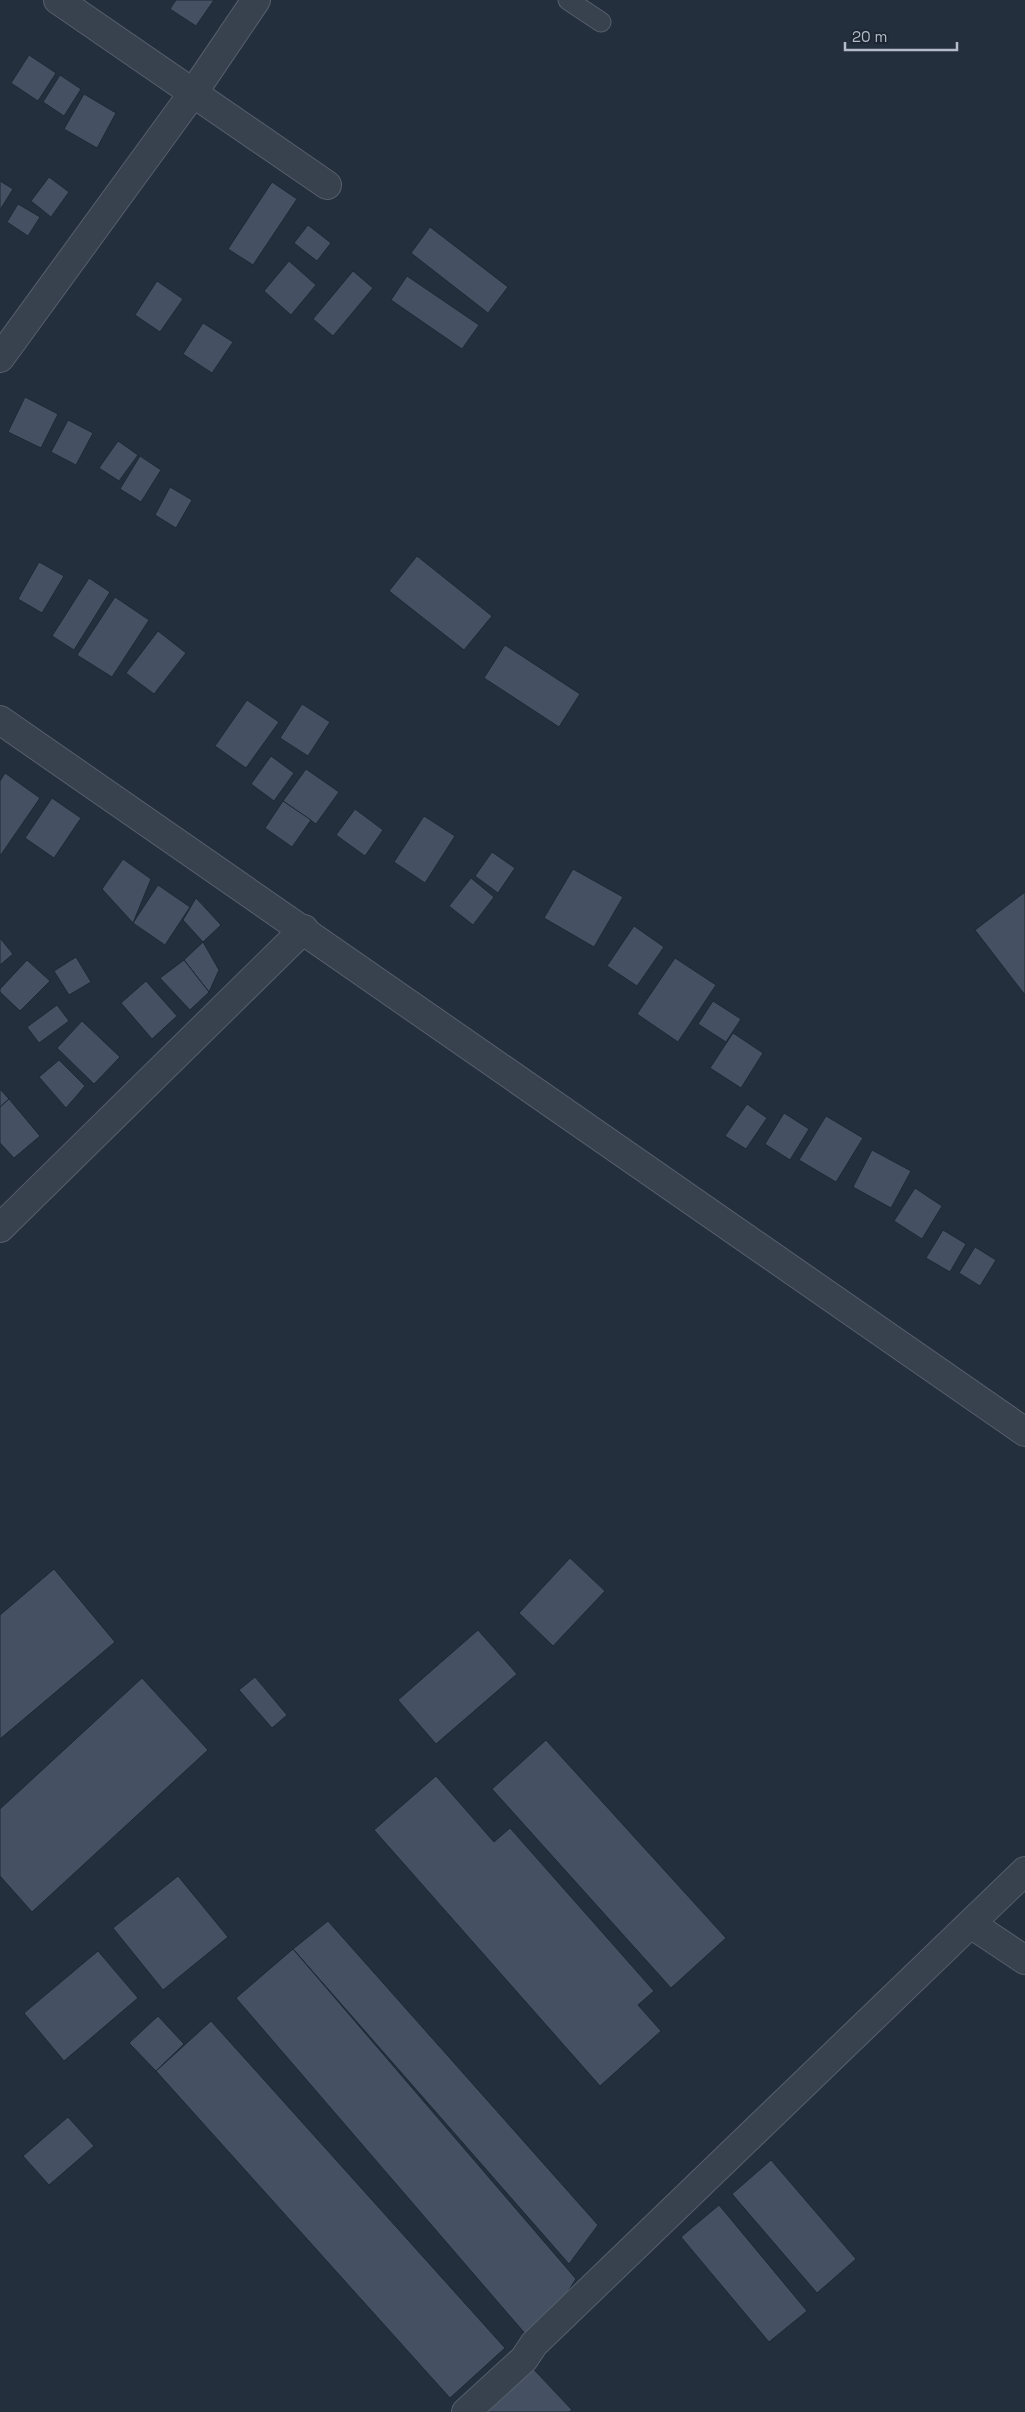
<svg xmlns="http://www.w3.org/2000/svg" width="1025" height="2412" font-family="'Space Grotesk',sans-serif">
<rect width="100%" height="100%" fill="#242f3e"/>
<g fill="#455162" stroke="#1f2835">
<polygon points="176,0 214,0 196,26 170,9"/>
<polygon points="29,55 56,73 38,101 11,83"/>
<polygon points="60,75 81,89 64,116 43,102"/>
<polygon points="84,94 116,113 97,148 64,129"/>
<polygon points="49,177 69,192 51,217 31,201"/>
<polygon points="0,181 13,189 0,210"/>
<polygon points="272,182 297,199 253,265 228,249"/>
<polygon points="18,204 40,217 28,236 7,222"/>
<polygon points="308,225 331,243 317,261 294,243"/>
<polygon points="430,227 508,287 488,313 411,253"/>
<polygon points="289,261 316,285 291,315 264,291"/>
<polygon points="353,271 373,288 333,336 313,319"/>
<polygon points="407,276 479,325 462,349 391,300"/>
<polygon points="157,281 183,299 160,332 135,315"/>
<polygon points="203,323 233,342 212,373 183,354"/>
<polygon points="25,397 58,414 41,448 8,432"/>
<polygon points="68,420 93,433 76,465 51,452"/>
<polygon points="118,441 138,455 119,481 99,468"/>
<polygon points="140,456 161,470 141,502 120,489"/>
<polygon points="170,487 192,500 176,528 155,515"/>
<polygon points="417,556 492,616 464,650 389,591"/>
<polygon points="39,562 64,576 42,613 18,599"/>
<polygon points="89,578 110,592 74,650 52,636"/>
<polygon points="115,597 149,620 112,677 77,655"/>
<polygon points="158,631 186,653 154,694 126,673"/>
<polygon points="505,645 580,694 559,727 484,678"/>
<polygon points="247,700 279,722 246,768 215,746"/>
<polygon points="302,704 330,722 308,756 280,738"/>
<polygon points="271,756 294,773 274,801 251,784"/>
<polygon points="306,769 339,792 316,824 283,801"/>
<polygon points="5,773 40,798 0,856 0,781"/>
<polygon points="52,798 81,818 54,858 25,838"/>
<polygon points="283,801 311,820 292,847 265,828"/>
<polygon points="355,809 383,830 365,856 336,835"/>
<polygon points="424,816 455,836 425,883 394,862"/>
<polygon points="492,852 515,868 498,893 475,876"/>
<polygon points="123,859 151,879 133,923 102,889"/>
<polygon points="573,869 623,897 594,947 544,918"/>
<polygon points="471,878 494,897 473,925 449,906"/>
<polygon points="158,885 190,907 165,945 133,923"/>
<polygon points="1025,892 1025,995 975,930"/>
<polygon points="196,898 221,925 203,942 183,920"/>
<polygon points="634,926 664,947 637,986 607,966"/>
<polygon points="0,938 13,954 0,965"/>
<polygon points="203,942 219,970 209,992 184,960"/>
<polygon points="76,957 91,982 69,995 54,971"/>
<polygon points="675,958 716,985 678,1042 637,1014"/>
<polygon points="27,960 50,981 20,1011 0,992 0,989"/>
<polygon points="184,960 209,992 190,1010 160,978"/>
<polygon points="146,981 177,1016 152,1039 121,1003"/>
<polygon points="713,1001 741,1019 726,1042 698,1024"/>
<polygon points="57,1005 69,1021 39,1043 27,1027"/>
<polygon points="82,1021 120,1057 94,1084 57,1048"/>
<polygon points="733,1033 763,1053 741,1088 710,1068"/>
<polygon points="59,1060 85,1086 66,1108 39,1077"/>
<polygon points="0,1089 9,1099 0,1107"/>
<polygon points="9,1099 40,1136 14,1158 0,1143 0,1107"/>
<polygon points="747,1104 767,1118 746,1149 725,1136"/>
<polygon points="784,1113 809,1129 790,1160 765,1144"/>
<polygon points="826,1116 863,1138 836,1182 799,1160"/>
<polygon points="872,1150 911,1171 891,1208 853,1187"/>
<polygon points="915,1188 942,1206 922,1239 894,1221"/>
<polygon points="943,1230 966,1244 950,1272 926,1258"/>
<polygon points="975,1247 996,1260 980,1286 959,1273"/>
<polygon points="570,1558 605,1591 553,1646 519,1613"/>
<polygon points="54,1569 115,1642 0,1739 0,1615"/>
<polygon points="478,1630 517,1674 436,1744 398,1700"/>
<polygon points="255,1677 287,1715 272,1728 239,1690"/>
<polygon points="142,1678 208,1750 32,1912 0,1876 0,1809"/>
<polygon points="546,1740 726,1938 671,1988 492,1789"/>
<polygon points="436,1776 494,1842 510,1828 654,1991 638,2005 661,2031 600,2086 374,1830"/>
<polygon points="178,1876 228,1937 163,1990 113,1928"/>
<polygon points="328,1921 598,2225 569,2264 293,1949"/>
<polygon points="293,1949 576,2279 534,2344 236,1998"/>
<polygon points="98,1951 138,1998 64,2061 24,2013"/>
<polygon points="158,2016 184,2044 156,2071 129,2043"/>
<polygon points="211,2021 505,2348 450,2398 156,2071"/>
<polygon points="68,2117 94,2146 49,2185 23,2156"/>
<polygon points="771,2160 856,2259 817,2293 732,2194"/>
<polygon points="719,2205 807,2311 769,2342 681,2237"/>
<polygon points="524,2359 572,2410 569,2412 486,2412"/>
</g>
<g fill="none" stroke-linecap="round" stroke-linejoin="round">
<defs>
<polyline id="lane" points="568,0 601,22"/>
<g id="street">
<polyline points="58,0 327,185"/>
<polyline points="0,358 193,93 256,0"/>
<polyline points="0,720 1025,1432"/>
<polyline points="0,1228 304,929"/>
<polyline points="971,1924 1025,1960"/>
<polyline points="466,2412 524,2359 534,2344 1025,1871"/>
</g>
</defs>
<use href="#lane" stroke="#565f6c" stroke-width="21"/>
<use href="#street" stroke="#565f6c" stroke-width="30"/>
<use href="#lane" stroke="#38414e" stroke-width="19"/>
<use href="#street" stroke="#38414e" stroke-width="28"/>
</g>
<path d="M845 42v8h112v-8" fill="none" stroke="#b4bcc9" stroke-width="2.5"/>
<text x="852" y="42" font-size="15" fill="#b4bcc9" stroke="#1d2633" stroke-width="4" paint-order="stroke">20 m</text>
</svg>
